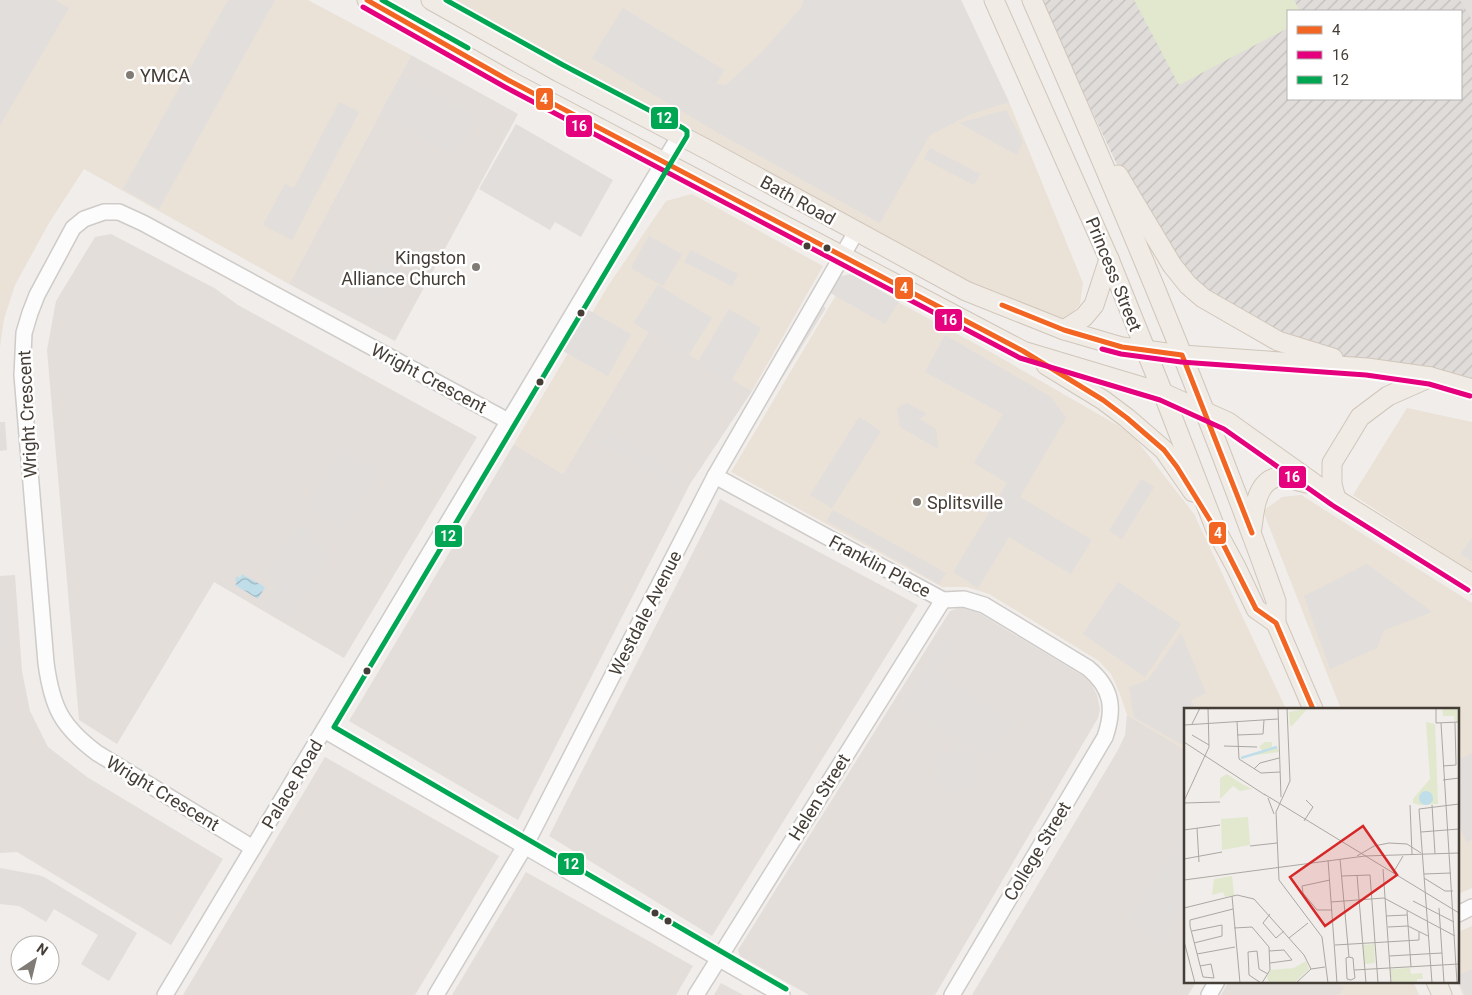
<svg xmlns="http://www.w3.org/2000/svg" width="1472" height="995" font-family="Roboto,sans-serif">
<defs>
<pattern id="industrial-furrows" width="10" height="10" patternUnits="userSpaceOnUse" patternTransform="scale(1.25)"><rect width="10" height="10" fill="#e0dcd9"/><path d="M-1 1l2-2M0 10L10 0M9 11l2-2" fill="none" stroke="#c2bebb"/></pattern>
<pattern id="water-waves" width="16" height="10" patternUnits="userSpaceOnUse" patternTransform="scale(1.25)"><rect width="16" height="10" fill="#bfdeea"/><path d="M0 5q4-4 8 0t8 0" fill="none" stroke="#9db5be"/></pattern>
</defs>
<rect width="100%" height="100%" fill="#f0edea"/>
<g fill="#e3ded9">
<polygon points="411,55 518,114 395,341 289,284"/>
<polygon points="111,234 216,289 238,305 477,437 344,658 214,582 117,744 79,720 47,350 56,301 95,237"/>
<polygon points="649,331 752,391 690,484 518,820 349,721 514,444 563,474"/>
<polygon points="720,499 918,605 712,936 549,836"/>
<polygon points="15,575 22,671 30,711 48,747 87,777 223,859 171,945 17,852 0,853 0,576"/>
<polygon points="958,608 965,608 979,613 1083,676 1092,685 1097,695 1100,709 1098,718 935,995 809,995 740,956 738,950 950,611"/>
<polygon points="1127,715 1186,750 1186,981 1197,981 1188,995 972,995 1118,750 1125,735"/>
<polygon points="325,757 499,856 415,995 183,995"/>
<polygon points="526,872 693,966 676,995 452,995"/>
<polygon points="1229,981 1334,981 1345,988 1339,995 1221,995"/>
<polygon points="721,983 743,995 714,995"/>
</g>
<g fill="#eae1d7">
<polygon points="37,0 308,0 411,55 289,284 84,169 49,223 15,285 4,319 0,347 0,73"/>
<polygon points="447,0 961,0 1009,102 1083,283 1080,304 1068,318 1052,319 977,289"/>
<polygon points="692,194 823,266 752,391 649,331 563,474 514,444 608,286 666,201"/>
<polygon points="848,275 994,354 1131,433 1194,514 1286,709 1186,709 1186,750 1127,715 1120,694 1111,674 1099,661 989,594 967,587 942,587 731,472"/>
<polygon points="1407,408 1472,422 1472,572 1353,495"/>
<polygon points="1301,495 1472,603 1472,888 1458,894 1458,709 1341,709 1263,511 1282,497"/>
<polygon points="1472,926 1472,995 1463,995 1457,981 1458,981 1458,932"/>
<polygon points="1334,981 1413,981 1419,995 1339,995 1344,988"/>
</g>
<path fill="url(#industrial-furrows)" fill-rule="evenodd" d="M1040 0H1472V387L1425 372 1322 353 1265 335 1181 276 1133 199ZM1288 11H1461V99H1288Z"/>
<polygon fill="#e1e8cd" points="1134,0 1294,0 1300,11 1288,11 1288,28 1179,85"/>
<g fill="#e1dedc">
<polygon points="0,0 55,0 69,8 0,125"/>
<polygon points="228,0 275,0 159,209 123,189"/>
<polygon points="804,0 961,0 1009,102 971,114 930,135 880,223 715,131 592,58 623,8 724,70 716,84 726,85 762,52 801,8"/>
<polygon points="1460,0 1472,0 1472,20"/>
<polygon points="401,75 476,117 454,155 380,114"/>
<polygon points="339,102 359,112 292,240 263,225 285,184 294,188"/>
<polygon points="1006,110 1023,142 1017,155 959,123"/>
<polygon points="516,124 613,180 581,237 555,222 550,230 479,189"/>
<polygon points="930,148 980,174 974,185 924,159"/>
<polygon points="649,236 682,254 663,286 631,268"/>
<polygon points="691,250 738,274 732,286 684,262"/>
<polygon points="385,262 399,273 378,300 364,289"/>
<polygon points="851,274 899,301 885,324 827,291 836,277"/>
<polygon points="658,285 712,318 688,356 634,323"/>
<polygon points="817,303 826,308 730,462"/>
<polygon points="585,308 631,334 608,376 561,350"/>
<polygon points="729,309 761,328 731,381 698,362"/>
<polygon points="945,335 1051,397 1066,418 1020,497 1092,540 1071,574 1009,537 978,588 953,572 1007,483 974,463 1003,414 925,372"/>
<polygon points="907,403 927,414 919,419 936,429 938,449 900,427 897,408"/>
<polygon points="859,417 881,431 832,508 810,495"/>
<polygon points="0,422 5,422 7,450 0,451"/>
<polygon points="611,433 684,479 673,486 597,441"/>
<polygon points="344,448 380,470 344,530 307,508"/>
<polygon points="1141,479 1154,487 1122,539 1109,531"/>
<polygon points="833,510 946,573 939,584 827,521"/>
<polygon points="298,523 317,535 313,542 330,552 288,622 263,607 278,584 265,577"/>
<polygon points="1472,538 1472,561 1461,554"/>
<polygon points="1367,564 1432,612 1384,630 1377,648 1330,669 1304,596"/>
<polygon points="1118,582 1181,624 1145,677 1083,634"/>
<polygon points="8,597 12,648 0,648 0,598"/>
<polygon points="1181,633 1206,693 1191,700 1194,709 1186,709 1186,747 1134,717 1129,687 1148,680"/>
<polygon points="946,636 955,642 936,673 1014,723 990,761 902,705"/>
<polygon points="958,746 980,760 973,772 979,775 971,788 965,784 957,796 935,782 942,771 931,764 940,750 951,757"/>
<polygon points="1472,753 1472,840 1467,843 1458,825 1458,760"/>
<polygon points="1186,828 1186,904 1162,942 1129,921"/>
<polygon points="0,868 38,875 44,877 137,933 109,981 81,964 98,935 54,909 46,922 19,906 0,904"/>
<polygon points="1472,969 1472,995 1465,995 1458,980 1458,975"/>
</g>
<polygon fill="url(#water-waves)" points="242,574 265,587 258,599 235,585 237,582 235,580 237,576 240,578"/>
<g fill="none" stroke-linecap="round" stroke-linejoin="round">
<defs>
<g id="minor">
<path d="M715 476 943 600 964 599 984 605 1088 668C1112 688 1115 708 1105 737L952 995"/>
<polyline points="324,730 782,995"/>
<path d="M253 848 97 753C61 726 52 707 46 663L22 375 24 333 30 313 37 295 73 228 84 219 104 212H119L143 223 508 421"/>
<polyline points="1458,914 1472,907"/>
<polyline points="165,995 680,135"/>
<polyline points="436,995 525,846 715,476 856,232"/>
<polyline points="696,995 943,600"/>
<polyline points="1209,995 1217,981"/>
</g>
<g id="major">
<polyline points="367,0 508,80 1023,351 1163,393 1228,422 1336,499 1472,584"/>
<polyline points="431,0 559,72 708,150 966,291 1064,330 1122,347 1182,355 1367,368 1431,377 1472,389"/>
<polyline points="994,0 1109,259 1163,393 1216,530 1236,567 1256,609 1276,623"/>
<path d="M1032 0C1119 198 1203 397 1276 601V623L1313 709"/>
<polyline points="1118,175 1172,265 1188,285 1203,298 1278,341 1333,358"/>
<polyline points="1064,330 1084,317 1094,305 1109,259"/>
<polyline points="1046,365 1103,400 1127,418 1164,450 1193,492"/>
<polyline points="1336,499 1332,484 1332,463 1360,417 1388,396 1431,377"/>
<path d="M1252 528C1254 511 1256 481 1278 477 1286 476 1297 481 1306 483"/>
<polyline points="1436,981 1442,995"/>
</g>
</defs>
<use href="#minor" stroke="#cecbc8" stroke-width="18"/>
<use href="#major" stroke="#d1c6ba" stroke-width="21"/>
<use href="#minor" stroke="#fdfcfc" stroke-width="15"/>
<use href="#major" stroke="#f0ebe5" stroke-width="19"/>
<defs>
<g id="bus-1">
<polyline points="367,0 508,80 1023,351 1103,400 1127,418 1164,450 1177,467 1216,530 1256,609 1276,623 1313,709"/>
<polyline points="1002,305 1064,330 1122,347 1182,355 1252,533"/>
</g>
<g id="bus-2">
<polyline points="363,7 505,87 1020,358 1160,400 1224,429 1332,505 1468,590"/>
<polyline points="1102,349 1121,354 1181,362 1366,375 1429,384 1470,396"/>
</g>
<g id="bus-3">
<polyline points="382,0 468,48"/>
<polyline points="446,0 563,65 683,128 687,131 687,136 334,727 786,989"/>
</g>
</defs>
<use href="#bus-1" stroke="#fff" stroke-width="9"/>
<use href="#bus-2" stroke="#fff" stroke-width="9"/>
<use href="#bus-3" stroke="#fff" stroke-width="9"/>
<use href="#bus-1" stroke="#f26522" stroke-width="5"/>
<use href="#bus-2" stroke="#e5007d" stroke-width="5"/>
<use href="#bus-3" stroke="#00a651" stroke-width="5"/>
</g>
<g fill="#817b76" stroke="#fff" stroke-width="2">
<circle cx="130" cy="75" r="5"/>
<circle cx="476" cy="267" r="5"/>
<circle cx="917" cy="502" r="5"/>
</g>
<g fill="#453e37" stroke="#fff" stroke-width="2">
<circle cx="807" cy="246" r="4.5"/>
<circle cx="827" cy="248" r="4.5"/>
<circle cx="581" cy="313" r="4.5"/>
<circle cx="540" cy="382" r="4.5"/>
<circle cx="367" cy="671" r="4.5"/>
<circle cx="655" cy="913" r="4.5"/>
<circle cx="668" cy="921" r="4.5"/>
</g>
<g text-anchor="middle" dominant-baseline="central" stroke-width="5" stroke-linejoin="round" paint-order="stroke">
<g font-size="18" fill="#453e37" stroke="#fff" text-anchor="start">
<text x="140" y="75">YMCA</text>
<text x="466" y="257" text-anchor="end">Kingston<tspan x="466" dy="21">Alliance Church</tspan></text>
<text x="927" y="502">Splitsville</text>
</g>
<g font-size="18" fill="#453e37" stroke="#fff">
<text transform="translate(798 200) rotate(29)">Bath Road</text>
<text transform="translate(1114 274) rotate(68)">Princess Street</text>
<text transform="translate(429 378) rotate(28)">Wright Crescent</text>
<text transform="translate(27 414) rotate(-93)">Wright Crescent</text>
<text transform="translate(880 566) rotate(28)">Franklin Place</text>
<text transform="translate(645 613) rotate(-63)">Westdale Avenue</text>
<text transform="translate(292 784) rotate(-59)">Palace Road</text>
<text transform="translate(163 793) rotate(31)">Wright Crescent</text>
<text transform="translate(819 797) rotate(-58)">Helen Street</text>
<text transform="translate(1037 851) rotate(-59)">College Street</text>
</g>
</g>
<g transform="translate(1184 708)">
<rect width="275" height="275" fill="#f0edea"/>
<path d="M64 109 66 137 38 142 37 111Z" fill="#e1e8cd"/>
<path d="M124 0 108 18H106L105 4ZM43 66 58 76 68 81 56 83 49 78 36 91V70Z" fill="#e1e8cd"/>
<path d="M258 0H275V13L271 14 270 8H259ZM242 14 251 16 254 96 235 97 229 95V91L246 71ZM81 34H88V40H94L95 44 56 49 80 44 75 39ZM48 168 50 187 41 189 39 184 28 187 30 171ZM190 236 191 255 181 256 179 237ZM122 253 125 261 110 275H85L83 269 87 262 110 260ZM226 260 227 266 238 265 239 271H233V275H208L206 261Z" fill="#e1e8cd"/>
<path d="M235 90a7 7 0 1 1 14 0a7 7 0 1 1-14 0Z" fill="#bfdeea"/>
<path fill="none" stroke="#bfdeea" stroke-width="2.5" d="M57 50 93 39"/>
<path fill="none" stroke="#aca7a2" stroke-width="1" d="M94 0 97 89M103 0 106 73 92 104 95 172 138 229 144 275M252 0V15L275 14M53 13 55 51 77 65 96 64M257 15 273 275M8 16 16 0M0 17 94 11M8 27 25 37M53 27 79 26 80 12M0 34 81 87M40 38 73 39M259 58 272 57 271 14M70 61 76 55 95 50M259 72 275 70M80 86 275 205M84 90 90 106M0 93 25 39 24 0M0 95 36 94M226 97 228 146M248 97 251 146M120 113 129 99 122 92M13 120 15 154M0 122 36 117M237 124 275 121M66 138 93 135M173 148 190 138 205 135 223 136 237 145M0 151 38 144M156 151 165 249M144 152 153 275M199 161 207 275M209 165 219 148M240 166 267 165M173 167 182 275M158 168 186 167 194 275M240 170 261 183H269M0 172 181 148 275 145M146 172 118 178 119 185 133 202H148M48 188 56 275M229 193 270 214M147 194 200 190 271 228M0 200 53 187 70 191 120 247 127 261M255 200 260 275M223 203 227 259M86 206 79 215 92 230 100 223M202 208 223 207M204 219 224 218 244 228M50 220 68 219 85 239 86 262 78 275M8 223 38 217V228L10 235M105 230 124 215M0 233 11 275M151 237 235 232V224M85 243 100 242 108 252 86 255M13 246 51 239M205 248 258 245M165 249 162 250 163 271 167 272M165 249 169 250 170 262 171 270 167 272M16 258 27 256 30 270 19 269 6 218V212L49 201M170 262 275 256M77 275 65 267 64 244 73 243 75 261 84 266M112 275 127 261 141 259M248 275 235 101 275 96"/>
<path fill="#d62828" fill-opacity="0.15" stroke="#d62828" stroke-width="2.5" d="M179 118 213 167 141 218 106 169Z"/>
<rect width="275" height="275" fill="none" stroke="#453e37" stroke-width="2.5"/>
</g>
<g stroke="#fff" stroke-width="2">
<rect x="535" y="87" width="19" height="24" rx="5" fill="#f26522"/>
<rect x="650" y="106" width="29" height="24" rx="5" fill="#00a651"/>
<rect x="565" y="114" width="28" height="24" rx="5" fill="#e5007d"/>
<rect x="894" y="276" width="20" height="24" rx="5" fill="#f26522"/>
<rect x="934" y="308" width="29" height="24" rx="5" fill="#e5007d"/>
<rect x="1278" y="465" width="29" height="24" rx="5" fill="#e5007d"/>
<rect x="1208" y="521" width="19" height="24" rx="5" fill="#f26522"/>
<rect x="434" y="524" width="29" height="24" rx="5" fill="#00a651"/>
<rect x="557" y="852" width="28" height="24" rx="5" fill="#00a651"/>
</g>
<g font-size="14" text-anchor="middle" font-weight="bold" fill="#fff">
<text x="544" y="104">4</text>
<text x="664" y="123">12</text>
<text x="579" y="131">16</text>
<text x="904" y="293">4</text>
<text x="949" y="325">16</text>
<text x="1292" y="482">16</text>
<text x="1218" y="538">4</text>
<text x="448" y="541">12</text>
<text x="571" y="869">12</text>
</g>
<rect x="1287" y="10" width="175" height="90" fill="#ffffff" stroke="#b5b2af"/>
<rect x="1297" y="26" width="25" height="8" fill="#f26522" stroke="#b5b2af"/>
<text x="1332" y="35" font-size="15" fill="#453e37">4</text>
<rect x="1297" y="51" width="25" height="8" fill="#e5007d" stroke="#b5b2af"/>
<text x="1332" y="60" font-size="15" fill="#453e37">16</text>
<rect x="1297" y="76" width="25" height="8" fill="#00a651" stroke="#b5b2af"/>
<text x="1332" y="85" font-size="15" fill="#453e37">12</text>
<g transform="translate(35 960) rotate(35)"><circle r="24" fill="#ffffff" stroke="#b5b2af"/>
<path d="M0-4L9 19L0 12L-9 19Z" fill="#817b76"/>
<text y="-8" font-size="14" font-weight="bold" text-anchor="middle" fill="#453e37">N</text>
</g>
</svg>
